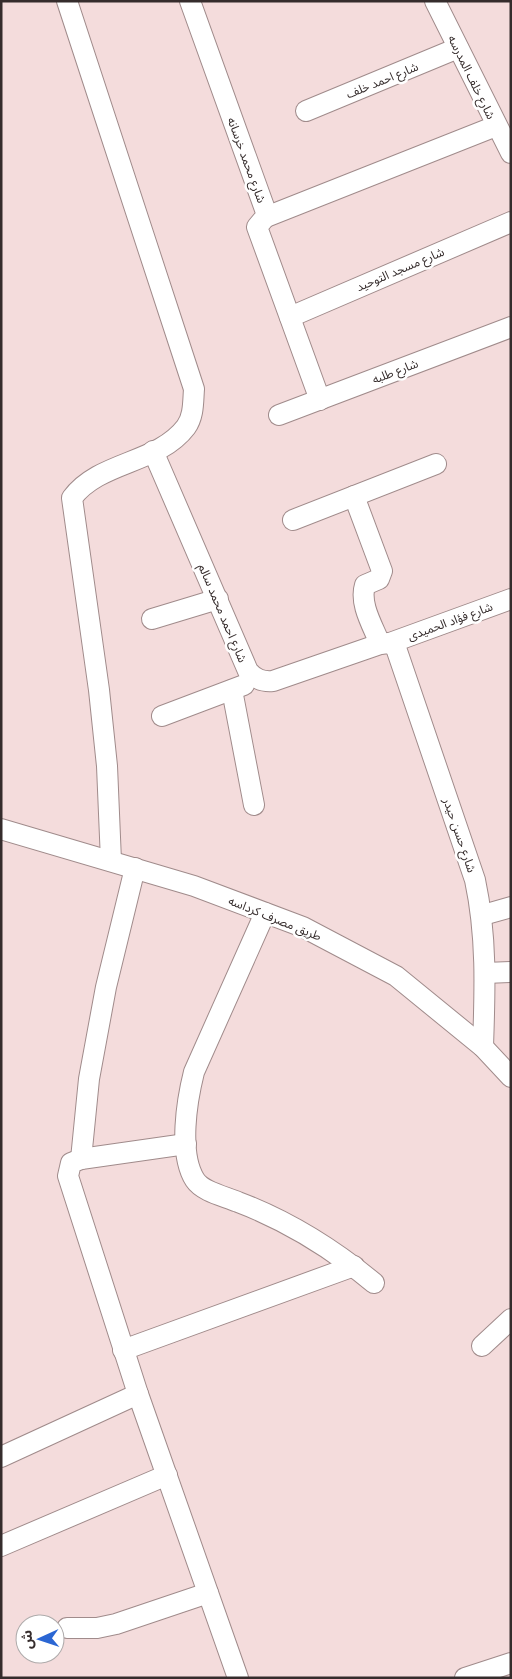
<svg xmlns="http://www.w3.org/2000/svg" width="512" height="1679" font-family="Lato,'Noto Sans Arabic',sans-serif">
<rect width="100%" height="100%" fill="#f4dcdc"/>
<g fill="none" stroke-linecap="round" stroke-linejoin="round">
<defs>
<g id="minor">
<path d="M67 1 194 389C193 401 194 416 186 427 158 464 99 461 72 498L99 690 107 766 111 861"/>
<polyline points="190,1 267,215 257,227 320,400"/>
<polyline points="435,1 511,153"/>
<polyline points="306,111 458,48"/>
<polyline points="266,217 496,126"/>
<polyline points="290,317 511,222"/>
<polyline points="279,415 511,327"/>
<path d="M153 451 248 671C255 679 262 682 273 681L380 644 390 643 396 648 475 880C487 936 485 990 483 1047"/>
<path d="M354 496 382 571 379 579 365 585C359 604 373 626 380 644"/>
<polyline points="293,520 436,464"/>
<polyline points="152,619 218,599"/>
<polyline points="390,643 511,599"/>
<polyline points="232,690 254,805"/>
<polyline points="162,716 244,685"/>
<polyline points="1,829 194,886 303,927 396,976 483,1047 511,1077"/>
<path d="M265 913 194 1072C187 1100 178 1153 195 1180 203 1192 224 1196 238 1202 288 1221 333 1249 374 1283"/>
<polyline points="483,915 511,907"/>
<polyline points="485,973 511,972"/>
<polyline points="186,1144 81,1159 71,1163 68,1176 138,1394 238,1678"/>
<polyline points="81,1159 89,1079 106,987 135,868"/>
<polyline points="482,1346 511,1319"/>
<polyline points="123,1350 354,1266"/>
<polyline points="1,1457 138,1394"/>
<polyline points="1,1546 167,1475"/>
<polyline points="67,1628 97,1628 116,1624 208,1593"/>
<polyline points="465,1678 511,1663"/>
</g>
</defs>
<use href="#minor" stroke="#a08b8b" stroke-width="22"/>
<use href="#minor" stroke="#fff" stroke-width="20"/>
</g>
<g text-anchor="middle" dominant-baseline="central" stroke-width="5" stroke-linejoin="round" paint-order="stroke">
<g font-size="12" fill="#352c2c" stroke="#fff">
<text transform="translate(472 77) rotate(64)">شارع خلف المدرسه</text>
<text transform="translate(382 80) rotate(-22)">شارع احمد خلف</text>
<text transform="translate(247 160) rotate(70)">شارع محمد خرسانه</text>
<text transform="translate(400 269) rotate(-23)">شارع مسجد التوحيد</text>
<text transform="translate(395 371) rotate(-21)">شارع طلبه</text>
<text transform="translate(223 613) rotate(67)">شارع احمد محمد سالم</text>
<text transform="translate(450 621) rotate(-20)">شارع فؤاد الحميدى</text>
<text transform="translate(460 835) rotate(71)">شارع حسن حيدر</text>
<text transform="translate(275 918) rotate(22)">طريق مصرف كرداسه</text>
</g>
</g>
<rect width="512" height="1679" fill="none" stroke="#352c2c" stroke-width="5"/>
<g transform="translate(40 1639) rotate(267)"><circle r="24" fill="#ffffff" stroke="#aeabab"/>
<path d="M0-4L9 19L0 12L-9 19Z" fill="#2b66d3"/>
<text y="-8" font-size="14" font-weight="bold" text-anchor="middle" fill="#352c2c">ش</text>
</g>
</svg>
